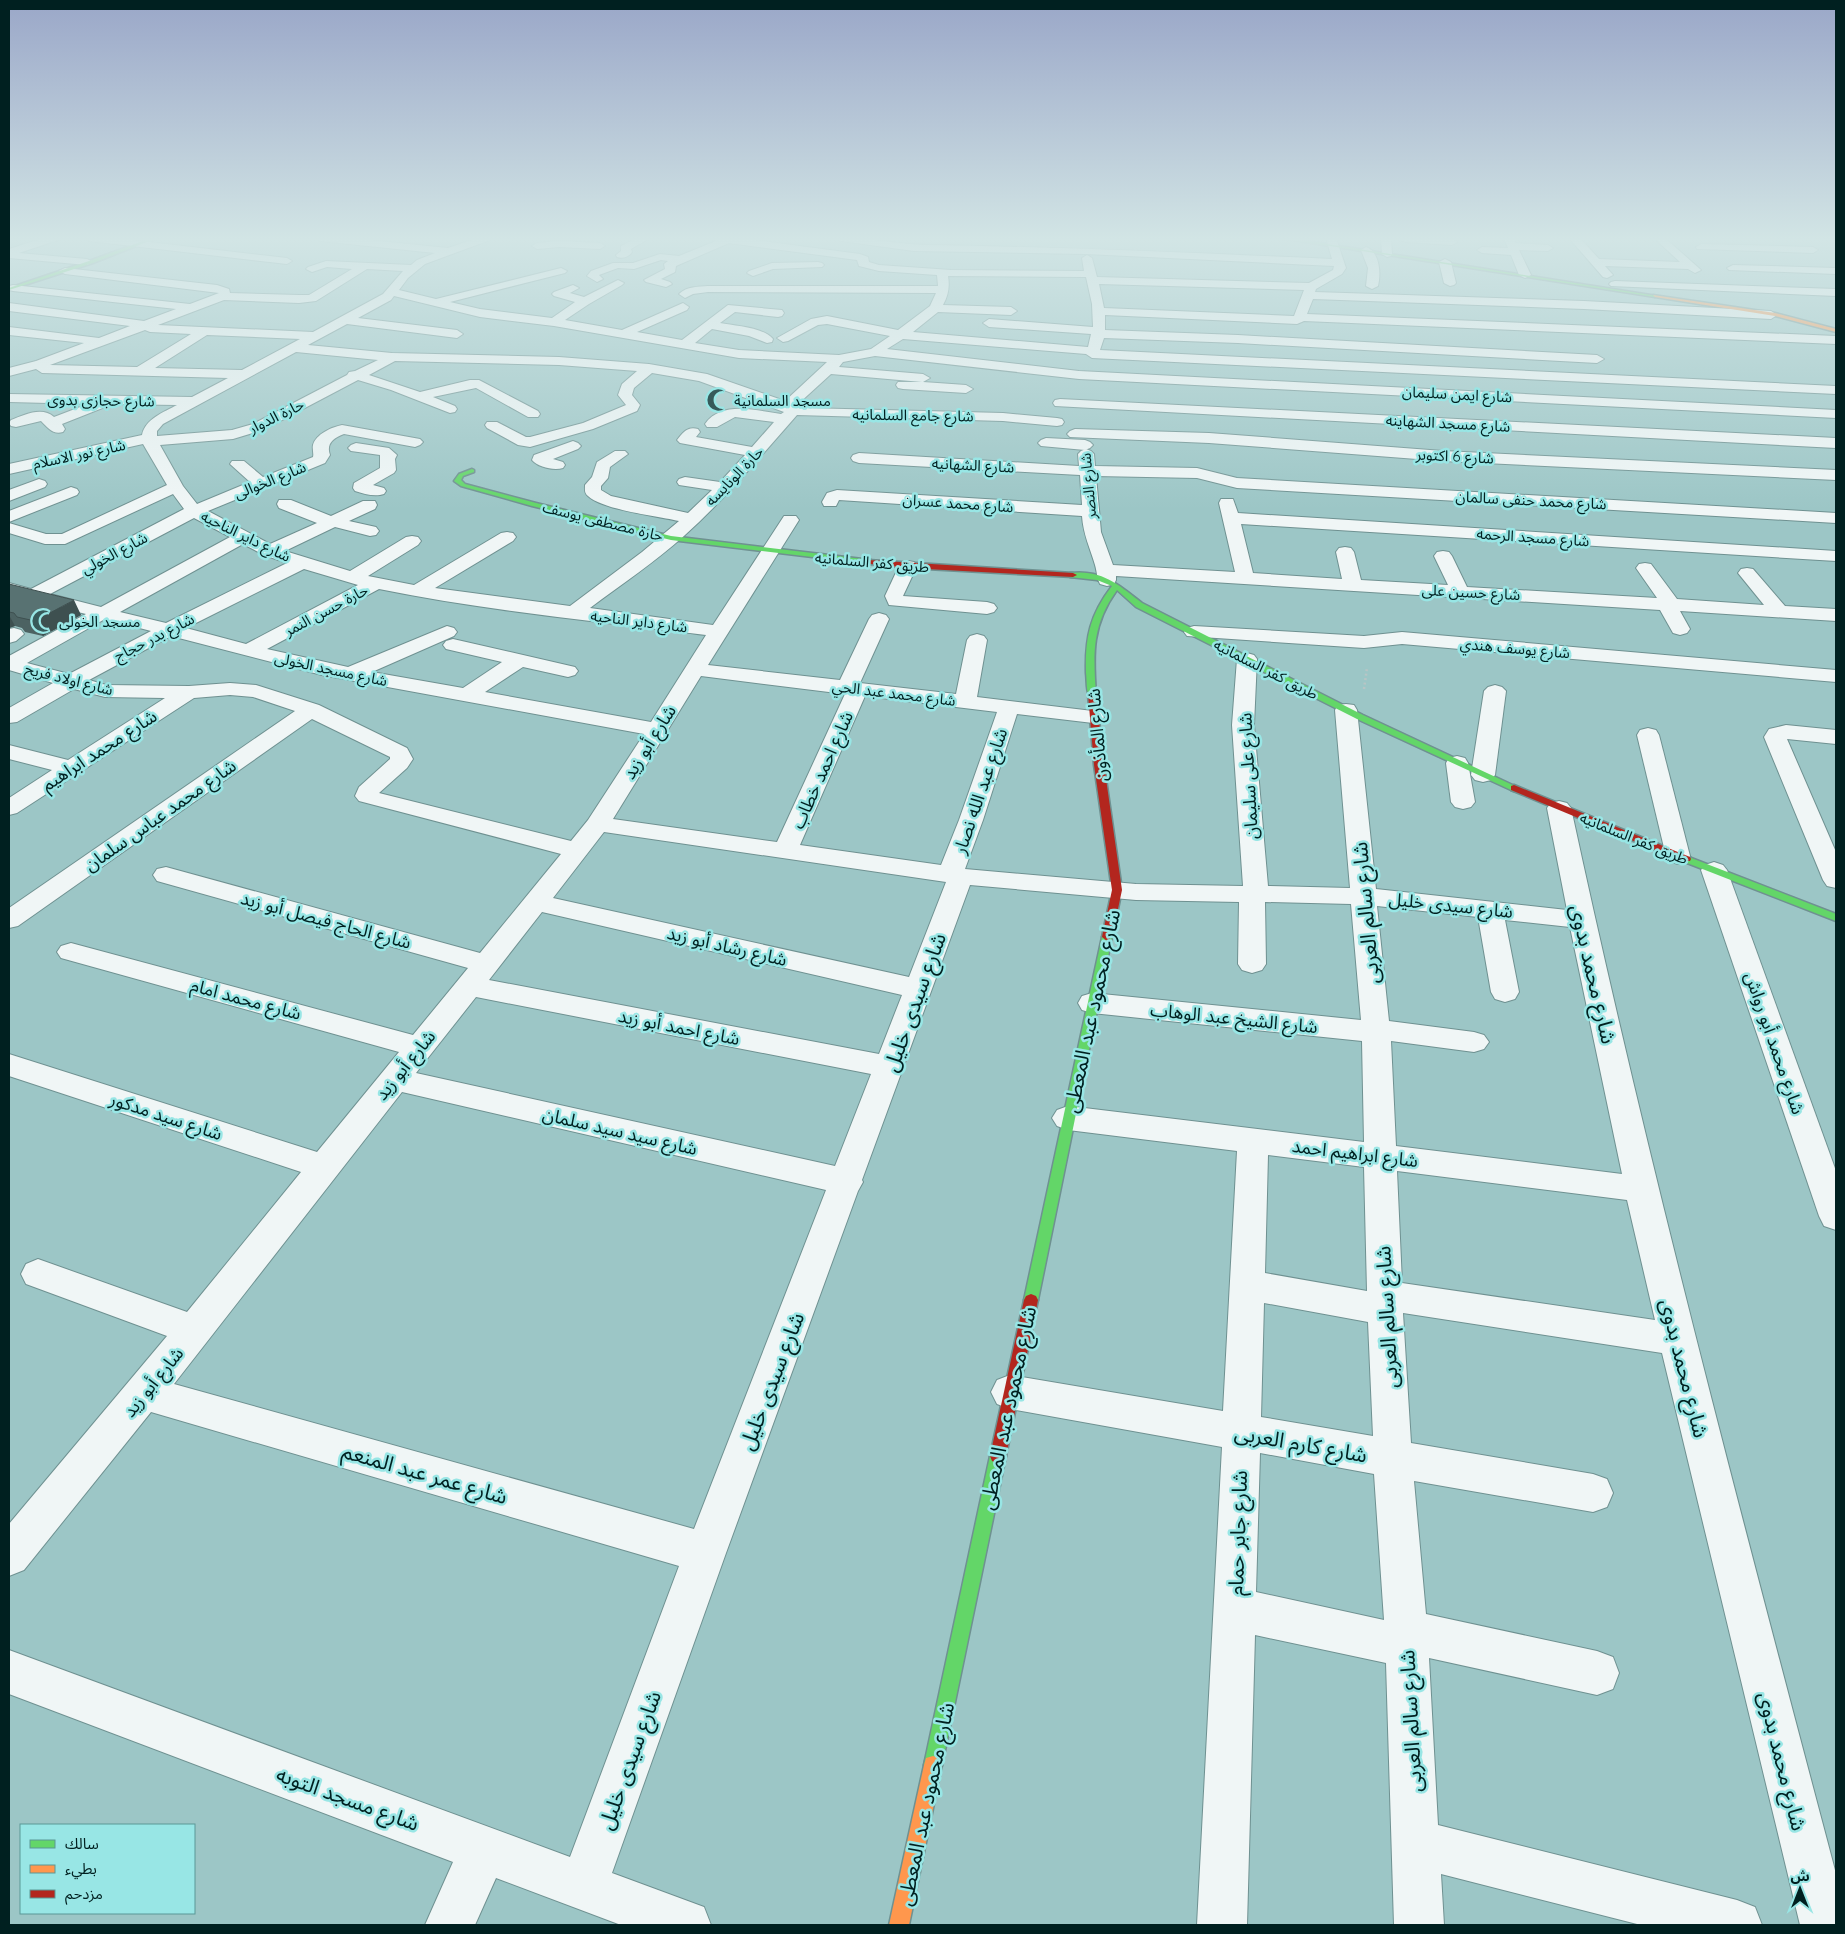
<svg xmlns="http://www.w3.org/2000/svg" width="1845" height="1934" font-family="Quicksand,'Noto Sans Arabic',sans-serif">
<rect width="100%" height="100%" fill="#9cc6c6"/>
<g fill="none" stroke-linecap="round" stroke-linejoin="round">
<defs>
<g id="street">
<polygon points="44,238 59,238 58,240 19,253 87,259 93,262 87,265 9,258 9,249"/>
<polygon points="84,238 115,238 287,258 292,261 287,264 89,241"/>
<path d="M315 238H349L448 248 477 238H491L490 240 425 264 408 278 399 290 436 299 561 268 567 271 565 273 450 302 480 309 552 318 575 302 554 296 552 294 554 292 573 285 579 288 570 293 584 297 618 280 624 283 622 285 589 304 565 320 622 330 683 303 689 307 687 310 637 332 682 340 728 305 782 310 784 313 782 316 778 317 735 312 720 323C735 326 763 327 773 339L772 342 767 343 749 336 712 329 695 343 739 350 839 355 871 349 890 336 827 324 818 325 788 341 783 342 777 338 811 319 827 316 898 330 930 306 936 293 708 292 693 294 685 298 679 294C687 286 698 287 708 286H938L937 275 879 271 859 266 857 260 729 243 676 266 675 272 661 279 670 282 672 284 666 287 646 282 644 280 665 269 664 264 668 261 661 260 634 269 618 268 599 275 603 279 597 282 587 276 591 271 613 263H633L660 254 679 256 716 241 711 238H739L860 254 868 257 869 262 879 265 951 270 1084 271 1082 258 1087 255 1092 258 1097 277 1309 283 1333 270 1334 266 1086 254 914 251 841 241 836 238C866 237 896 244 926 245 1062 247 1197 253 1332 259L1326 238H1336L1346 268 1342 274 1316 289 1315 292 1584 301 1771 311 1777 315 1771 319 1584 309 1313 299 1307 314 1836 336V344L1304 321 1297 324 1105 315V330L1238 335 1597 355 1604 359 1597 363 1238 343 1104 338 1100 350 1836 386V394L1092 358 1086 354 903 339 887 349 1079 371 1836 410V418L1079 379 875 356 843 362 839 367 923 374 930 378 923 382 966 385 973 389 966 393 903 389 898 388 896 385 898 382H922L831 374 797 405 805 408 1003 413 1057 418 1062 419 1064 422 1062 425 1057 426 1003 421 797 415C761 456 726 498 685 535 655 562 622 584 590 608L713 625 784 516H796L799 520 708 665 840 680 869 619 872 615 879 613 886 615 889 619 860 683 956 694 967 640 970 636 977 634 984 636 987 640 977 697 1101 712 1104 717 1101 722 1093 723 1017 714 983 820 965 869 1136 884 1243 886 1232 725 1237 659 1240 655 1247 653 1254 655 1257 659 1254 725 1268 886 1350 888 1335 710 1338 705 1346 704 1354 705 1357 710 1376 889 1567 910 1547 808 1551 803 1559 801 1567 803 1571 808C1648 1166 1742 1519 1836 1874V1925H1800L1662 1353 1403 1313 1411 1443 1593 1474 1607 1479 1613 1493 1607 1507 1593 1512 1414 1481 1426 1614 1597 1651 1613 1657 1619 1673 1613 1689 1597 1695 1429 1658 1438 1825 1737 1900 1755 1907 1762 1925H1641L1441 1874 1444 1925H1394L1386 1663 1255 1635 1247 1925H1197L1222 1447 1010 1409 997 1404 991 1392 997 1380 1010 1375 1223 1411 1237 1151 1068 1130 1057 1126 1052 1118 1057 1110 1068 1106 1364 1142 1362 1041 1092 1013 1082 1010 1078 1003 1082 996 1092 993 1361 1020 1351 904 1265 902 1266 964 1262 970 1252 973 1242 970 1238 964 1239 902 1136 900 970 885 862 1180 863 1182 858 1191 726 1553 612 1873 704 1907 711 1925H621L496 1878 475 1925H425L453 1862 9 1694V1650L570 1857 679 1566 151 1412 24 1570 9 1576V1524L167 1336 26 1284 21 1274 26 1264 38 1259 187 1312 301 1172 9 1076V1054L317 1152 399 1052 61 958 57 952 61 946 71 943 413 1035 468 968 157 881 153 875 157 869 166 867 480 953 561 854 359 801 355 796 359 787 390 759V757L312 719 18 926 9 928V908L295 711 253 697 230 695 194 698 17 813 9 815V798L52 770 9 759V745L68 760 165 698 105 697 74 689 17 722 9 723V708L53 683 9 670V656L86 614 9 595V583L31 589 184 509 173 494 65 544H45L9 533V523L46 534H62L167 485 143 444 9 474V464L142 435C145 419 164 412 177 405L107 404 105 407 62 424 65 429 63 432C53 435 48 428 41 421L16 427 11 426 9 423 11 420C24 415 42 406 54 417L88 404 9 402V394L192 397 228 378 42 373 36 369 9 376V368L36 361 84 343 9 335V327L99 338 130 326 9 311V303L144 321 176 309 13 291 9 290V286L13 285 190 304 219 293 65 274 59 271 65 268 217 285 229 289 230 293 299 295H309L352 269 327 267 312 272 306 269 308 267 326 261 411 265 417 260 435 253 320 241ZM367 269 403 271 383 294 313 332 158 325 224 300 299 303 316 301ZM948 276 1086 277 1092 304 1093 327 989 319 983 323 989 327 1091 334 1088 347 913 332 938 312 1011 315 1017 311 1011 307 943 305C948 296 950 287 948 276ZM1099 284 1304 290 1294 316 1104 308ZM394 296 480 317 554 326 739 358 827 362 785 401 707 374 649 364 559 357 392 353 308 345 347 324 457 338 463 334 457 330 358 318 391 300ZM145 330 150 332 191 334 137 367 50 365ZM207 335 300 339 242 370 155 368ZM296 352 378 360 355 371 349 372 347 375 253 424 232 430 157 436V431L163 424ZM395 361 559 365 637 371 622 384 618 395 626 405 583 423 530 437H526L497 422H487L485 425 487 428 518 445 530 447 593 429 637 411 640 405 632 395 634 388 652 373 699 381 784 412 781 414C757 411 722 400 705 424L707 427H717L735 417 774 422 752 447 696 437 700 432 698 429C688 426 683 432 677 440L680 443 745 455 720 482 685 477 679 479 677 482 679 485 712 490 688 513 611 496 601 490V486L608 478 610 467 628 454 625 451H615L597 462 592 477 585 485C585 489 584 493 588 496 603 510 657 516 679 521L642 552 570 606 435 588 513 541 516 537 513 533 507 532 501 533 414 585 368 576 418 545 421 541 418 537 412 536 406 537 350 571 285 551 335 527 370 536 376 535 379 531 376 527 349 521 375 509 377 505 375 501H363L331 516 291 500H279L277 504 279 508 317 523 270 544 208 511 325 463 330 455C326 444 333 438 344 434L415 447 420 445 423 442 420 439 342 425C332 427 316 434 313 445 312 449 314 453 313 457L263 477 244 461H232L230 464 250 482 197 504 183 486 160 445 233 439 263 430 358 380 391 390 450 413 455 412 457 409 455 406 433 397 476 388 528 417H538L540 414 538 411 479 380H470L420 392 369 375ZM194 518 230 537 101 607 50 594ZM243 544 264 555 287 563 166 623 120 612ZM304 569 358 585 246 644 186 628ZM379 589C487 611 597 621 706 635L651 722 485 692 523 667 568 677 575 675 578 671 575 667 453 639 446 641 443 645 446 649 502 662 463 688 372 672 454 636 457 632 454 628 447 626 348 667 267 649ZM105 619 151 631 69 674 27 663ZM171 636 322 675 644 734 588 820 571 841 379 793 407 768 413 759 407 748 319 705 256 685 230 683 189 686 106 685 89 680ZM701 676 845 694 777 842 613 819ZM865 696 997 712 959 820 941 865 800 845ZM604 832 946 882 909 977 553 898ZM1377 906 1478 917 1491 992 1495 999 1505 1002 1515 999 1519 992 1505 920 1570 927 1622 1174 1396 1146 1391 1041 1474 1052 1484 1049 1489 1042 1484 1035 1474 1032 1389 1021ZM542 912 902 995 879 1054 489 980ZM476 997 871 1074 835 1166 416 1073ZM402 1092 826 1190 694 1529 174 1384ZM1268 1155 1364 1167 1367 1291 1265 1273ZM1397 1171 1627 1200 1655 1320 1402 1283ZM1264 1303 1368 1322 1373 1436 1261 1417ZM1260 1453 1374 1474 1384 1620 1256 1592Z"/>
<path d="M637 238H650L631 249 632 252C629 257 623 259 617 257L616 255 621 251V246Z"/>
<polygon points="1381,238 1391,238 1392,254 1391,256 1387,257 1382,254"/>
<polygon points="1402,238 1452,239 1457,242 1452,245 1406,242 1402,241"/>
<polygon points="1504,238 1514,238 1516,243 1548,245 1553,248 1548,251 1519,250 1531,275 1525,278 1519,275 1511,255 1482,253 1477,250 1482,247 1508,248"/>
<polygon points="1569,238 1580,238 1599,259 1680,262 1654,238 1665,238 1701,270 1695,273 1688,269 1605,266 1613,275 1607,278 1603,277"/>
<polygon points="559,241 600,243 605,246 600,249 559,247 537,249 532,246 537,243"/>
<polygon points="1701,244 1813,247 1818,250 1813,253 1697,249 1696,247"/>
<path d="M1366 247C1380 252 1381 274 1378 286L1372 289 1366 286 1368 268 1361 250Z"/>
<polygon points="1445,259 1451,262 1456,283 1454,285 1450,286 1444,283 1439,262"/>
<polygon points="818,262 822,263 824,265 822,267 773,269 753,276 747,273 749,271 772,263"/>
<polygon points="1733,265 1836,268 1836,274 1729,270 1727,268"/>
<polygon points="1615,281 1836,289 1836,296 1611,286 1609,284 1611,282"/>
<polygon points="1060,399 1836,438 1836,448 1055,406 1053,403 1055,400"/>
<polygon points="1075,429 1209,433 1443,451 1836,470 1836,480 1443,461 1209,443 1070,437 1067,434 1070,431"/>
<polygon points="1046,438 1085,440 1090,442 1093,445 1090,448 1085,450 1041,446 1038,443 1041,440"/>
<path d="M573 441 578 443 581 446 578 449 553 459 563 462 565 465 563 468C554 471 538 467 532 460L534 455Z"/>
<path d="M356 443 389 448 397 455 395 459 396 470 394 473 373 485 384 488 386 491 384 494C375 497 364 494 355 491L353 488 354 483 380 468V455L351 451 348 448 351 445Z"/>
<path d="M1086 449 1091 451 1094 454 1095 466 1197 468 1237 478 1836 513V523L1237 488 1197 478 1096 476 1101 532 1113 565 1235 572 1219 503 1221 499H1233L1238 513 1836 551V561L1241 524 1253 573 1342 579 1336 552 1339 548 1345 547 1351 548 1354 552 1361 580 1448 585 1434 556 1437 552 1443 551 1449 552 1452 556 1467 587 1657 598 1636 568 1639 564 1645 563 1651 564 1677 599 1764 605 1738 573 1741 569 1747 568 1753 569 1785 606 1836 609V621L1680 611 1690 629 1687 633 1680 635 1673 633 1660 610 1116 576V580L1114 584 1107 586 1100 584C1097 578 1097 572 1095 565 1090 548 1083 534 1082 516L839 500 836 506H824L822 502 827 493 837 490 1082 505 1080 475 859 463 853 461 851 458 853 455 859 453 1079 466 1078 454 1081 451Z"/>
<polygon points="39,479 45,481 47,484 45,487 9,501 9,490"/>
<polygon points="71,487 77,489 79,492 77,495 9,522 9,511"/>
<polygon points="908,561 914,562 917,566 903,596 987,602 994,604 997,608 994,612 987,614 889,605 885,596 899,566 902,562"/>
<polygon points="1194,626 1364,636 1402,632 1836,670 1836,682 1402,644 1364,648 1187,636 1184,632 1187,628"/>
<polygon points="14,628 21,630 24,634 16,641 9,643 9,629"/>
<polygon points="1495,685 1502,687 1506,691 1495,775 1491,780 1483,782 1475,780 1471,775 1484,691 1488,687"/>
<polygon points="1786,725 1836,730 1836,744 1787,739 1836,852 1836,888 1827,886 1823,880 1764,737 1769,729"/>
<polygon points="1648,728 1656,730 1659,735 1690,856 1687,861 1678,864 1669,861 1666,856 1637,735 1640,730"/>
<polygon points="1457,756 1465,758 1468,763 1475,802 1471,807 1463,809 1455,807 1451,802 1446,763 1449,758"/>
<polygon points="1714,862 1723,865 1727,870 1836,1171 1836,1230 1824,1226 1819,1216 1701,870 1705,865"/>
</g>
<g id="fast">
<polygon points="151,238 157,238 93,263 9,290 9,288 89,261"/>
<polygon points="1279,238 1289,238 1657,296 1655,297"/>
<polygon points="472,469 474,470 474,472 463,476 461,480 465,484 536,503 671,536 871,560 875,562 871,564 671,540 532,506 461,486 454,481 459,474"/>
<path d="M1070 573C1102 569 1119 585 1142 603L1363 715 1519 788 1514 791 1511 790 1357 719 1136 607 1117 590C1092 625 1093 653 1096 694L1092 697 1089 696C1086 689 1087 680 1086 673 1085 637 1090 615 1112 586L1097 580 1070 577Z"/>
<polygon points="1686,856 1836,914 1836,921 1682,861 1681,859 1682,857"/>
<polygon points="1107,933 1112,937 1038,1300 1036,1304 1031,1306 1026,1304 1024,1300 1102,937"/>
<polygon points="998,1448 1004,1451 1006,1456 942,1765 940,1772 933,1774 926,1772 924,1765 990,1456 992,1451"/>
</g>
<g id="slow">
<polygon points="1653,295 1775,313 1836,329 1836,332 1775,316 1655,297"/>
<polygon points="933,1756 940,1758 942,1765 909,1925 889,1925 924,1765 926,1758"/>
</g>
<g id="jam">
<polygon points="868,560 1073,573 1077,575 1073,577 908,568 871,564 867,562"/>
<polygon points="1092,691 1096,694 1104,765 1122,890 1112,937 1107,941 1102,937 1112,890 1094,765 1088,694"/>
<polygon points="1514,785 1690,857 1691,859 1690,861 1682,861 1511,790 1511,786"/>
<polygon points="1031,1294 1036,1296 1038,1300 1006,1456 1004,1461 998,1464 992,1461 990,1456 1024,1300 1026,1296"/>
</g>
</defs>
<use href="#street" stroke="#6f9191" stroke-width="2"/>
<use href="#fast" stroke="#6f9191" stroke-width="3"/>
<use href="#slow" stroke="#6f9191" stroke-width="3"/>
<use href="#jam" stroke="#6f9191" stroke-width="3"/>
<polyline stroke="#b8c5c5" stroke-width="2.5" stroke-dasharray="2 2.5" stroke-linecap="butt" points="1364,689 1367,668"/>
<use href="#street" fill="#f0f6f6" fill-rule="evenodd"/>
<use href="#fast" fill="#63d668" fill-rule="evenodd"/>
<use href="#slow" fill="#ff974d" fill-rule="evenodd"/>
<use href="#jam" fill="#b3261e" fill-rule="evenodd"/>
</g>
<polygon fill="#4c6262" points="9,584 81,615 43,636 25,632 22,628 15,626 9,628"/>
<g fill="#3e5050">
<polygon points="74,600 81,615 43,636 35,621"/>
<polygon points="9,615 15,626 9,628"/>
</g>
<polygon fill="#587272" stroke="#3e5050" points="9,584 74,600 35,621 17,617 14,613 9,612"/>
<linearGradient id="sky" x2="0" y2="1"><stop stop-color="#9aa7c8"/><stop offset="0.47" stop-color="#d2e5e5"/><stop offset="1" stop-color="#d2e5e5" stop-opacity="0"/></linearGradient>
<rect width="1845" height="509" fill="url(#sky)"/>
<defs>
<symbol id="mosque-bare" viewBox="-9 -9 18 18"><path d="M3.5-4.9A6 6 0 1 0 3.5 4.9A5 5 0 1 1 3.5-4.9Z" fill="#375a5a" stroke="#98e6e5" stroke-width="2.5" paint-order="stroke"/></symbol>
</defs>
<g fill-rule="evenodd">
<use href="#mosque-bare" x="702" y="384" width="32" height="32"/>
<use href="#mosque-bare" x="27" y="605" width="32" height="32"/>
</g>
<g text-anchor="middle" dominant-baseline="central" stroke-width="5" stroke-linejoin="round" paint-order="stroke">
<g font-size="15" fill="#002020" stroke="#98e6e5">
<text transform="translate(1457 394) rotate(3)">شارع ايمن سليمان</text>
<text transform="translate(101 400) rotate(1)">شارع حجازى بدوى</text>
<text transform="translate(913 415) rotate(1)">شارع جامع السلمانيه</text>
<text transform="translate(276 416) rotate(-26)">حارة الدوار</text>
<text transform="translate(1448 423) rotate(3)">شارع مسجد الشهاينه</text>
<text transform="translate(79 454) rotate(-12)">شارع نور الاسلام</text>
<text transform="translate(1455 456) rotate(3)">شارع 6 اكتوبر</text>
<text transform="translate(973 465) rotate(3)">شارع الشهانيه</text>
<text transform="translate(734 476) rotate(-46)">حارة الونايسه</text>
<text transform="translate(270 480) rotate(-22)">شارع الخوالى</text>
<text transform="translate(1088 486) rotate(-95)">شارع النصر</text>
<text transform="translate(1531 500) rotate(3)">شارع محمد حنفى سالمان</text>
<text transform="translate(958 503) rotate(4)">شارع محمد عسران</text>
<text transform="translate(603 521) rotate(14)">حارة مصطفى يوسف</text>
<text transform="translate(246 536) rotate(26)">شارع داير الناحيه</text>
<text transform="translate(1533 537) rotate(4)">شارع مسجد الرحمه</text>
<text transform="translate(114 553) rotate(-28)">شارع الخولي</text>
<text transform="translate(872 562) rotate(5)">طريق كفر السلمانيه</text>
<text transform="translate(1471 592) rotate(3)">شارع حسين على</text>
<text transform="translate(326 610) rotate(-28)">حارة حسن النمر</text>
<text transform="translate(639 621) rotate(7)">شارع داير الناحيه</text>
<text transform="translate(154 637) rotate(-27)">شارع بدر حجاج</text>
<text transform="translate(1515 648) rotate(5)">شارع يوسف هندي</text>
<text transform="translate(331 669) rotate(12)">شارع مسجد الخولى</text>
<text transform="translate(1266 669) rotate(27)">طريق كفر السلمانيه</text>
<text transform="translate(69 679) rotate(14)">شارع اولاد فريح</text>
<text transform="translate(894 693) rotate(7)">شارع محمد عبد الحي</text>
<text transform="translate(1634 838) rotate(22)">طريق كفر السلمانيه</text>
</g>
<g font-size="15" fill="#002020" stroke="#98e6e5" text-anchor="start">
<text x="734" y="400">مسجد السلمانية</text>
<text x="59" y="621">مسجد الخولى</text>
</g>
<g font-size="18" fill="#002020" stroke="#98e6e5">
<text transform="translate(1097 735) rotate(-95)">شارع المأذون</text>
<text transform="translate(649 742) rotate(-58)">شارع أبو زيد</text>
<text transform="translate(99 750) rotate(-33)">شارع محمد ابراهيم</text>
<text transform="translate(822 770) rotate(-66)">شارع احمد خطاب</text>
<text transform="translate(1248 776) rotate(-93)">شارع على سليمان</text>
<text transform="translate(980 791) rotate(-71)">شارع عبد الله نصار</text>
<text transform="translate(160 815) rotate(-35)">شارع محمد عباس سلمان</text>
<text transform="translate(1451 905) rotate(6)">شارع سيدى خليل</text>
<text transform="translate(326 920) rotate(15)">شارع الحاج فيصل أبو زيد</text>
<text transform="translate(727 946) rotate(13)">شارع رشاد أبو زيد</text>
<text transform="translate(246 999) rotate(15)">شارع محمد امام</text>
<text transform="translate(1234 1018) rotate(6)">شارع الشيخ عبد الوهاب</text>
<text transform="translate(679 1027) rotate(11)">شارع احمد أبو زيد</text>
<text transform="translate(1775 1043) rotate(71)">شارع محمد أبو رواش</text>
<text transform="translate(405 1065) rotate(-51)">شارع أبو زيد</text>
<text transform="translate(166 1116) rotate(18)">شارع سيد مدكور</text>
<text transform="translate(620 1131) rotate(13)">شارع سيد سيد سلمان</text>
<text transform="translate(1355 1153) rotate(7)">شارع ابراهيم احمد</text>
<text transform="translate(153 1382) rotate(-51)">شارع أبو زيد</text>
</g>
<g font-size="21" fill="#002020" stroke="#98e6e5">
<text transform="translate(1365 913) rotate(-95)">شارع سالم العربى</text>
<text transform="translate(1594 974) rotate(77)">شارع محمد بدوى</text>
<text transform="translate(914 1002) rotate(-70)">شارع سيدى خليل</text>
<text transform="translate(1091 1011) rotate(-78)">شارع محمود عبد المعطى</text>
<text transform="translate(1386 1317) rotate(-93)">شارع سالم العربى</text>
<text transform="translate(1685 1368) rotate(76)">شارع محمد بدوى</text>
<text transform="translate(771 1381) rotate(-69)">شارع سيدى خليل</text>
<text transform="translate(1007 1408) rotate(-78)">شارع محمود عبد المعطى</text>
<text transform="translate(1301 1443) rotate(10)">شارع كارم العربى</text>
<text transform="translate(425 1473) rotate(16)">شارع عمر عبد المنعم</text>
<text transform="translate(1237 1533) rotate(-88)">شارع جابر حمام</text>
<text transform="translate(1410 1721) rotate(-93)">شارع سالم العربى</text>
<text transform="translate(629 1760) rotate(-70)">شارع سيدى خليل</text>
<text transform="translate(1783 1761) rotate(76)">شارع محمد بدوى</text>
<text transform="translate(348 1798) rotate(20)">شارع مسجد التوبه</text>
<text transform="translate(925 1804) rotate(-78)">شارع محمود عبد المعطى</text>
</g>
</g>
<rect width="1845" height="1934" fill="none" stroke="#002020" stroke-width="20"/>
<rect x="20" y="1824" width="175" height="90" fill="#98e6e5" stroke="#5b9796"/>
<rect x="30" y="1840" width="25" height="8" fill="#63d668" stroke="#5b9796"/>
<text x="65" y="1849" font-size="15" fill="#002020">سالك</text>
<rect x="30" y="1865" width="25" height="8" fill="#ff974d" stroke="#5b9796"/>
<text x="65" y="1874" font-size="15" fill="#002020">بطيء</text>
<rect x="30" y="1890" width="25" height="8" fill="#b3261e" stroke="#5b9796"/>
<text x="65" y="1899" font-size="15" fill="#002020">مزدحم</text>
<g transform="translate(1800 1889)" stroke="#98e6e5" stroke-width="4" paint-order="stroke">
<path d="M0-4L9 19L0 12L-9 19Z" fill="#002020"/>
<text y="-8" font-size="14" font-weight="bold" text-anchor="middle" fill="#002020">ش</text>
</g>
</svg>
